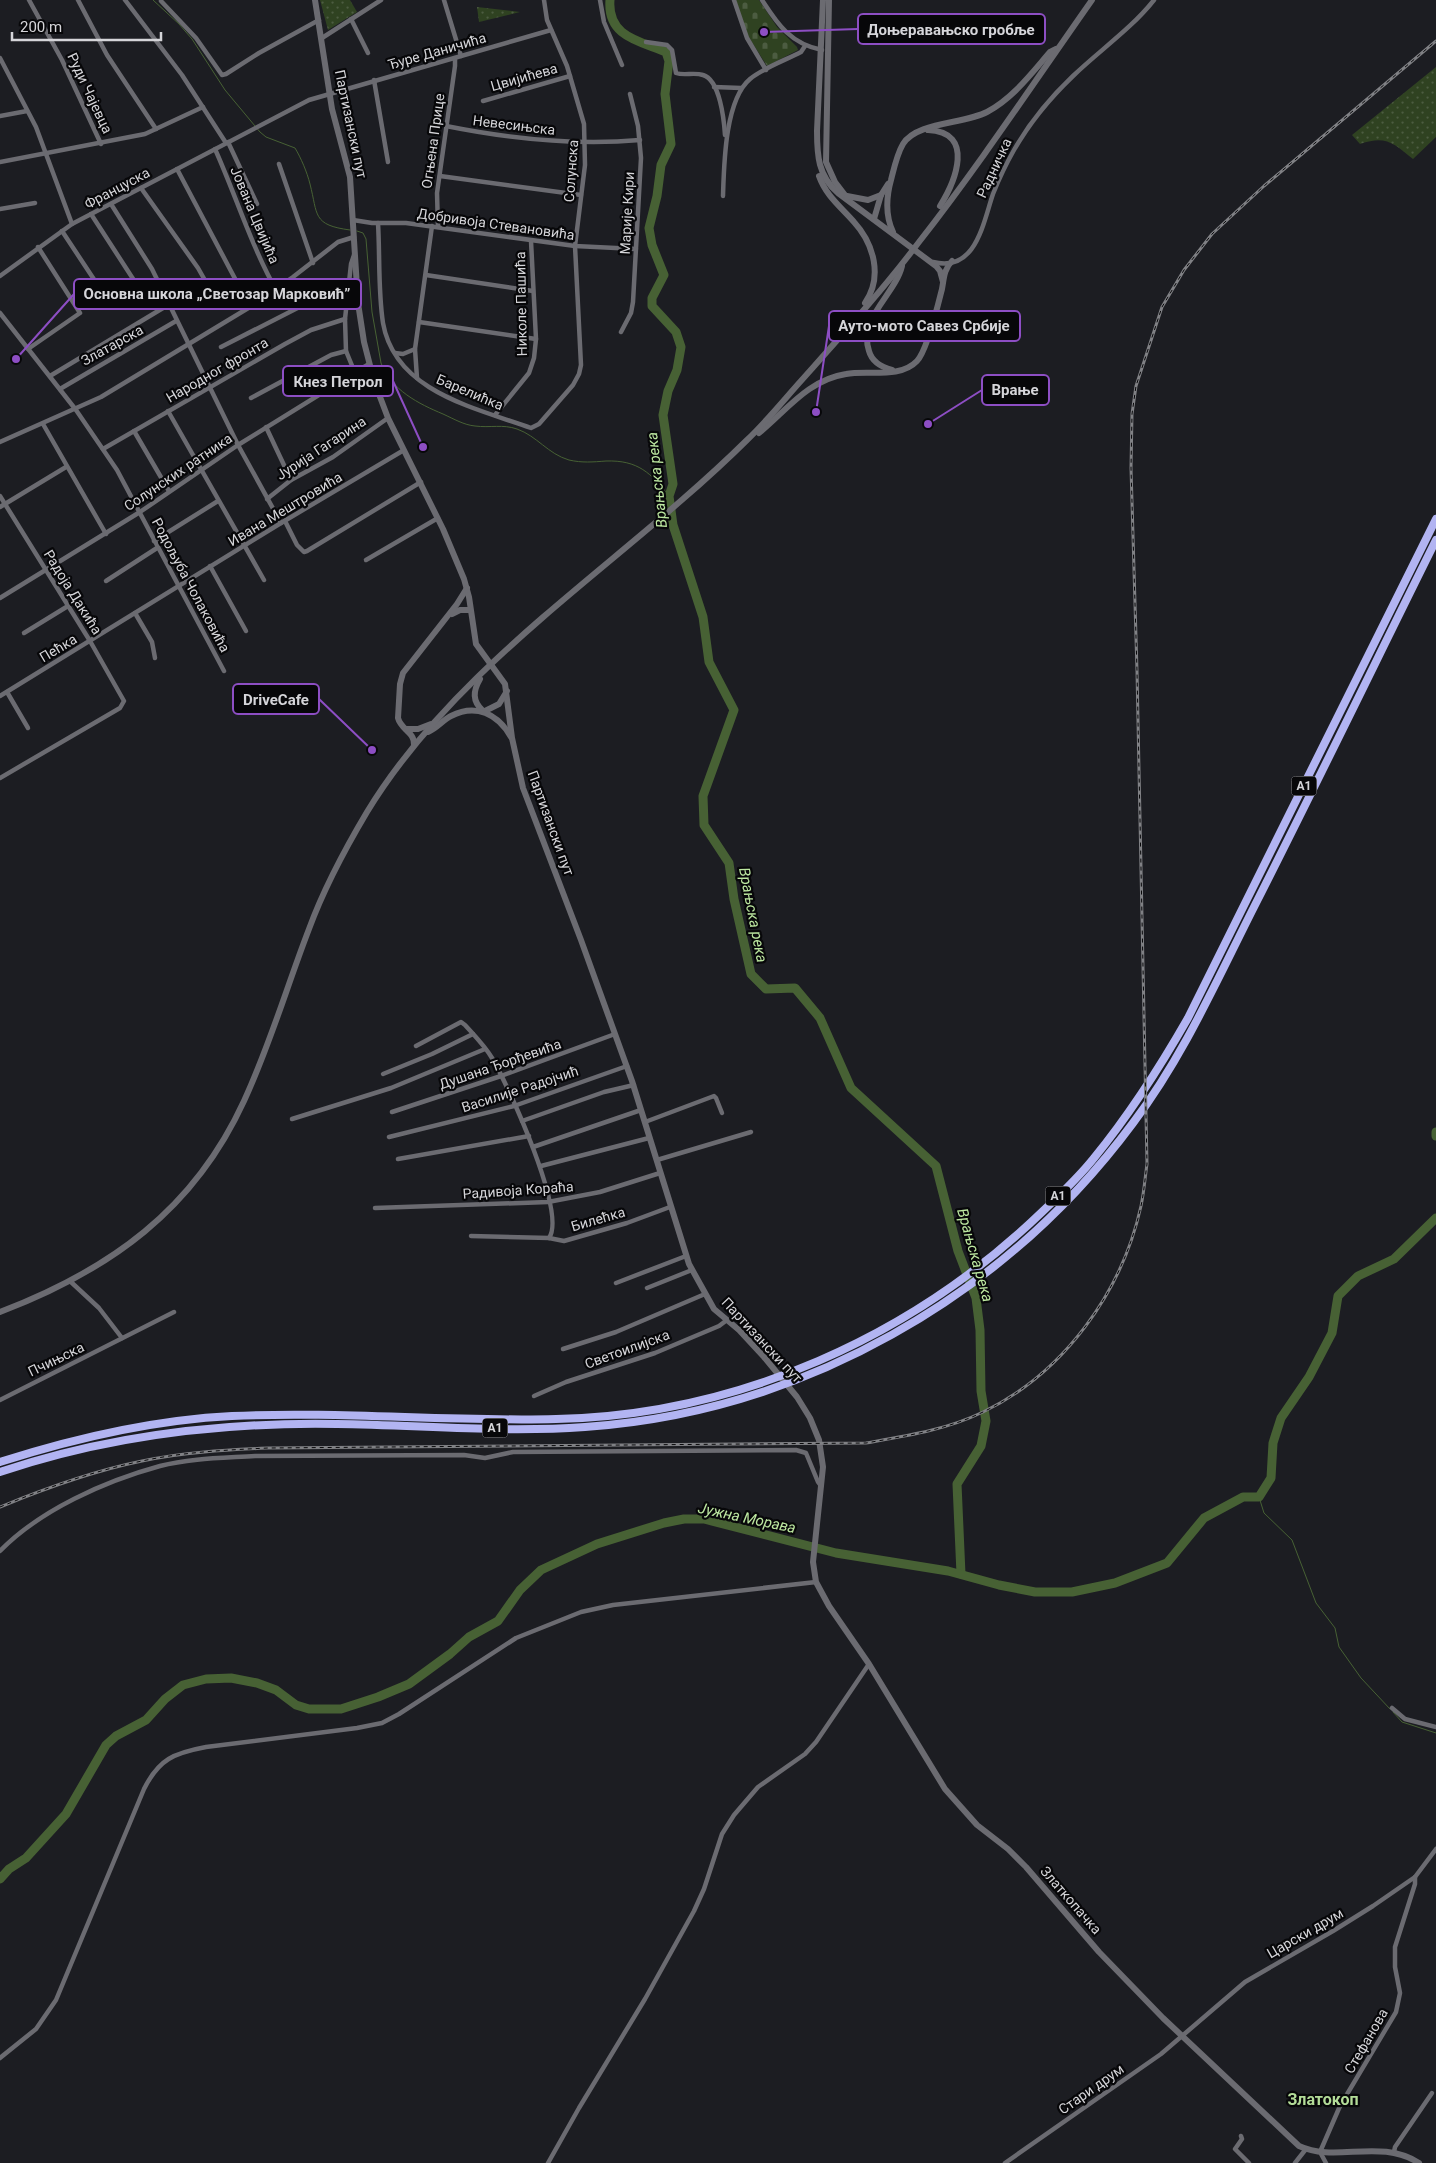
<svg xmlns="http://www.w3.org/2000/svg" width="1436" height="2163" font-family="Roboto,sans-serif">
<defs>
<pattern id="grass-dots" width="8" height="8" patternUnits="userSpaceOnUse" patternTransform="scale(1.25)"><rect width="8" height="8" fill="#2f4221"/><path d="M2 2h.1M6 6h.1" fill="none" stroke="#4c5c41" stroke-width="1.8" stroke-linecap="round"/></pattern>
<pattern id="cemetery-stones" width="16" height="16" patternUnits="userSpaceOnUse" patternTransform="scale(1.25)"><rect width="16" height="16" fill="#2f4221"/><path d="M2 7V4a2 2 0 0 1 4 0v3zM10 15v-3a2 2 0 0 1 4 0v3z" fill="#4c5c41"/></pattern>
</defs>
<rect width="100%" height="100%" fill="#1c1d22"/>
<g fill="url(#grass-dots)">
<polygon points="320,0 350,0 357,12 328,30"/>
<polygon points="477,7 520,12 479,22"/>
<path d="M1436 67V137L1413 159C1393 143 1386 135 1360 144L1352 135Z"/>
</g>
<polygon fill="url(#cemetery-stones)" points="736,0 759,0 777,27 797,47 798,50 767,66 748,36"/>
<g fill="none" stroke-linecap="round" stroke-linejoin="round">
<g stroke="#476134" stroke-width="1">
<path d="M153 0 179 24 192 39 225 90 260 132 266 137 295 148C301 158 307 172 310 184 318 215 312 225 350 230"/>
<path d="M357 231 363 233 366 239 372 312 381 363C391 390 419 404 443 414 454 419 464 425 475 426 490 428 503 424 517 429 537 436 548 454 569 460 582 463 593 462 606 461 638 460 651 473 669 496"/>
<polyline points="1259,1497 1264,1513 1292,1540 1316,1603 1335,1628 1339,1647 1361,1678 1390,1709"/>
<polyline points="1393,1712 1402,1722 1436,1733"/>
</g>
<g stroke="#476134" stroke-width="9">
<path d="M610 0C607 37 640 41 666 52L669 61 665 94 671 144 661 165 657 196 649 228 652 245 664 275 652 298V306L676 332 681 347 677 370 668 391 663 415 673 484 669 496 673 525 703 617 709 662 734 710 703 796 704 825 729 863 734 899 751 974 766 989 795 988 820 1018 851 1088 936 1166 958 1251 976 1298 980 1330 981 1391 986 1421 981 1446 957 1484 961 1574"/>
<polyline points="1436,1132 1436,1136"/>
<polyline points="0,1879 9,1869 26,1858 66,1814 106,1745 116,1736 146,1720 165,1699 183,1685 206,1679 231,1678 257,1683 276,1690 296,1705 309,1709 341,1709 378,1697 409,1684 450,1654 469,1637 498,1621 520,1590 541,1570 597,1544 664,1523 684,1519 704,1519 836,1553 948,1571 999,1585 1035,1592 1072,1592 1115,1583 1167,1563 1204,1518 1243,1497 1259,1497 1271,1478 1273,1443 1281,1418 1309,1377 1332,1333 1338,1296 1358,1276 1394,1259 1436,1218"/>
</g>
<g stroke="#6b6b71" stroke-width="4.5">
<polyline points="29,0 62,60 101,144"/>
<polyline points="78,0 107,55 156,129"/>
<polyline points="125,0 182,75 226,143"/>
<polyline points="444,0 461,56"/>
<polyline points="600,0 604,22 622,65"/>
<polyline points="734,0 747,38 766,70"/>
<path d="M762 0C778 25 791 44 822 50"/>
<polyline points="161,1 196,38 222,75 226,74 259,53 319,20"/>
<polyline points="351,19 368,53"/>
<polyline points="322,38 381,0"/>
<path d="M646 42 667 45 672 50 676 73C684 76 694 72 703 75 720 80 724 120 725 135"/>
<polyline points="0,58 36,127 72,224"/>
<polyline points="374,80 388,162"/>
<polyline points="714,87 741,88"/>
<polyline points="483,101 570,76"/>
<polyline points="0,116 27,111"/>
<path d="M446 126C511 139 574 146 640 140"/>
<polyline points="228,142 257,204"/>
<path d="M215 149C236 196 251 245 276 290"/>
<polyline points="0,162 145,134 203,107"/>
<polyline points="279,164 313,263"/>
<polyline points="177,169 250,307"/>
<polyline points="440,176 581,195"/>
<polyline points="141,188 198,268 215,298"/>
<path d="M723 196C724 164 725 100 750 79 763 68 786 60 801 52L805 46"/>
<polyline points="111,204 152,269 238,445 281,523"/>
<polyline points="0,209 35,203"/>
<polyline points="91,214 137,285"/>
<polyline points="353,220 372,223 406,223 575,246 636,249"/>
<path d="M378 223C380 256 378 291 383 323 395 392 476 408 531 428L539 424 573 385 579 374 581 365 575 246 585 165 584 124 567 66 547 20 544 0"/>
<polyline points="438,227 437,193 455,66 455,58"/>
<polyline points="62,231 101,290"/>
<polyline points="354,255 351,264 345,319 346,351 353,368 373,379"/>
<path d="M933 262C976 273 983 223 993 194 999 179 1006 164 1014 150 1030 122 1051 97 1073 76 1100 50 1131 29 1154 0"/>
<polyline points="426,275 533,291"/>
<polyline points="0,276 72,224 309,100 551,30"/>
<polyline points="0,313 76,410 117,470 224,671"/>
<polyline points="419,322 536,339"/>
<polyline points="621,332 631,313 633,302 641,158 638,126 630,94"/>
<polyline points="221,347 321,296 350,284"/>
<polyline points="28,349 80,313 38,247"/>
<polyline points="395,353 403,354 415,349"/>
<polyline points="50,376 168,305"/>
<polyline points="417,378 415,349 432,226"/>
<polyline points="60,389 176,321"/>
<polyline points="251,398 331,355 346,351"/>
<polyline points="168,411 264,580"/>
<polyline points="495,415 529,373 534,358 536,339 531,241"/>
<polyline points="43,424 106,534"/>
<polyline points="266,427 291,480"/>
<polyline points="134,431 169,491"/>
<polyline points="0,442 101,397 250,307 293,277 338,242 354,237"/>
<polyline points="103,449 285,344 311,330 345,319"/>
<polyline points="0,496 90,641 124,701 120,708 0,778"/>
<polyline points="267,499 291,480 333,457 388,418"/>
<polyline points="0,507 66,467"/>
<polyline points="285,521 297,545 304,552 307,551 421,482"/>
<polyline points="154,541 218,501"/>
<polyline points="366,560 438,518"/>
<polyline points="210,566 246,631"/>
<polyline points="106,581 157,548"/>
<polyline points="0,598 140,512 238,445 369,364"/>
<polyline points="135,613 152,642 155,658"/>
<polyline points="24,633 68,606"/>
<polyline points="7,692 28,728"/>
<polyline points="0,696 281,523 404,450"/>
<path d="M416 1046 461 1022 465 1025C474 1035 485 1046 492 1058 508 1085 567 1213 549 1238"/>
<polyline points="383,1074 432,1054 473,1034"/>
<polyline points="392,1112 501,1076 615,1034"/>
<polyline points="292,1119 391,1088 485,1049"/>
<polyline points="522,1121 604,1092 634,1085"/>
<polyline points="645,1122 714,1096 716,1098 722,1113"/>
<polyline points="389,1137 514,1106 627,1066"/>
<polyline points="533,1147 641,1110"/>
<polyline points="398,1159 529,1136"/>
<polyline points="657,1160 751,1132"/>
<polyline points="541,1166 649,1138"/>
<polyline points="375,1208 548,1202 600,1192 660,1173"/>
<polyline points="471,1236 549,1238 564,1241 627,1223 670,1207"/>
<polyline points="71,1282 99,1308 122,1338"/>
<polyline points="616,1283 686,1256"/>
<polyline points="647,1288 692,1270"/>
<polyline points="563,1349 616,1332 705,1294"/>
<polyline points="534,1396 566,1382 655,1353 719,1326 727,1320"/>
<polyline points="0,1400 174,1312"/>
<path d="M0 1551C40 1510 105 1481 160 1466 190 1458 224 1458 255 1456L464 1455 485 1458 513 1452 796 1450 806 1453 818 1482 821 1486"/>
<polyline points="1392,1708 1405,1719 1436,1727"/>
<path d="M0 2058 36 2029 56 2000 144 1789C159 1759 174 1753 206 1747L357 1728 382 1723 399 1714 516 1638 581 1612 613 1605 816 1582"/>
<polyline points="1241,2136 1242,2139 1235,2149 1249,2163"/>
<polyline points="1394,2152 1395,2147 1432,2093"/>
<polyline points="548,2163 579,2108 645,1999 694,1911 704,1889 722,1834 734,1815 758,1787 805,1754 816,1742 869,1664"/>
<polyline points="1005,2163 1161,2054 1245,1982 1333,1931 1373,1906 1415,1877 1436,1849"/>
<polyline points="1295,2163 1306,2149"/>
<polyline points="1326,2163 1320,2152 1340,2106 1396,2012 1400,1993 1395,1967 1395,1947 1415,1884 1415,1877"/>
</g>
<g stroke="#6b6b71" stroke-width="6">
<path d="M315 0 332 109 350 177 358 303 364 342 374 381 388 418 443 529 464 579 469 597 476 644 505 684 512 738 523 788 581 940 632 1081 689 1264 714 1309 739 1330 764 1357 797 1397 810 1418 819 1440 823 1467 813 1562 816 1582 829 1606 869 1664 945 1789 977 1825 1008 1849 1026 1867 1099 1952 1163 2018 1299 2146C1336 2163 1380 2138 1419 2163"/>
<path d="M823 0 817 131C817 155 818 176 838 193L936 266 940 271 943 282"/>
<polyline points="829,0 826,162 835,182 848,199"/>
<path d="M928 130C976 132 955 182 940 206"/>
<path d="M819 176C826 196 841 207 854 222 874 244 883 277 865 303"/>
<polyline points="847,196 868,200 881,195"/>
<polyline points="874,219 881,195 888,184"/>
<path d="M893 232C885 215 886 198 891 180 894 168 897 154 903 144 916 122 964 124 987 112 1013 98 1031 74 1050 52L1056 49"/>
<path d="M892 370C881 367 872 362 869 351 858 318 895 295 902 266"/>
<path d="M759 433C787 410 808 380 846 374 868 370 900 379 917 361 927 351 938 305 942 289 944 278 944 269 952 261"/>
<polyline points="452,614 460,610 470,610"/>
<path d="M480 679C473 691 472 701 483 711"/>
<polyline points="485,711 499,704 507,691"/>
<polyline points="406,729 418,729 431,724"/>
<path d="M428 732C437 728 443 720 451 716 476 703 498 714 511 737"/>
<path d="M414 745C415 732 401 730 398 718L400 684 403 673 457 604 467 588"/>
<path d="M0 1312C110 1270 194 1210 244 1101 270 1045 287 986 309 929 324 888 345 849 367 812 458 662 624 562 747 440 766 422 783 401 800 382 841 336 882 291 919 242 980 164 1035 81 1092 0"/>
</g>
<g stroke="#b2b4f2" stroke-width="8">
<path d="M0 1462C75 1438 152 1420 232 1416 340 1411 448 1422 556 1419 738 1415 912 1337 1042 1212 1060 1195 1079 1177 1094 1158 1130 1114 1160 1067 1188 1018L1436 519"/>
<path d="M0 1472C110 1435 222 1422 337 1424 420 1425 502 1433 585 1427 802 1412 1004 1297 1133 1123 1183 1057 1217 980 1254 907 1316 785 1375 663 1436 540"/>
</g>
<defs>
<path id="rail" d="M0 1507C46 1488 93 1471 142 1461 183 1452 226 1450 268 1448L866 1443C906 1436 946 1430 983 1412 1064 1373 1122 1292 1141 1206 1144 1192 1145 1178 1147 1164L1137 671 1131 468 1132 414 1136 386 1162 307 1184 270 1212 234 1264 186 1436 41"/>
</defs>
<use href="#rail" stroke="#808185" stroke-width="3"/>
<use href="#rail" stroke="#070709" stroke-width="1" stroke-dasharray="4" stroke-linecap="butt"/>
</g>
<g text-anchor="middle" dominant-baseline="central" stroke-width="4.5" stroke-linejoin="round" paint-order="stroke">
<g fill="#070709" stroke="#97979b" stroke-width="1">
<rect x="1291.5" y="776.5" width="25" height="19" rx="4"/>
<rect x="1045.5" y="1186.5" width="25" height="19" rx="4"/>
<rect x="482.5" y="1418.5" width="25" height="19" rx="4"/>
</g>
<g font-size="12" font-weight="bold" fill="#d5d5d9">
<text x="1304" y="786">A1</text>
<text x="1058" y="1196">A1</text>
<text x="495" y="1428">A1</text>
</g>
<g font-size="14" fill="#d5d5d9" stroke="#070709">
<text transform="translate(437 51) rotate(-16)">Ђуре Даничића</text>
<text transform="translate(524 77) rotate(-16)">Цвијићева</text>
<text transform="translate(90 93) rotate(65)">Руди Чајевца</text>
<text transform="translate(351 124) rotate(78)">Партизански пут</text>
<text transform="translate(514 125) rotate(7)">Невесињска</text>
<text transform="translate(433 141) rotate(-82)">Огњена Прице</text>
<text transform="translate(994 168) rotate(-65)">Радничка</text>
<text transform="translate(571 171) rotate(-86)">Солунска</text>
<text transform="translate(117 188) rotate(-28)">Француска</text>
<text transform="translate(627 213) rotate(-87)">Марије Кири</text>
<text transform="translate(255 215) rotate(67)">Јована Цвијића</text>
<text transform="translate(496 224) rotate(8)">Добривоја Стевановића</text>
<text transform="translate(521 304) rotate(-91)">Николе Пашића</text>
<text transform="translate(112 345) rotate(-29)">Златарска</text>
<text transform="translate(217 370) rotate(-30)">Народног фронта</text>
<text transform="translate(470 392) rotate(23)">Барелићка</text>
<text transform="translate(321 448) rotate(-33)">Јурија Гагарина</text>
<text transform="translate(178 472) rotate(-34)">Солунских ратника</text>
<text transform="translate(285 509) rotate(-31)">Ивана Мештровића</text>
<text transform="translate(191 585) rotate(62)">Родољуба Чолаковића</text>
<text transform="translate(73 592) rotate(58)">Радоја Дакића</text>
<text transform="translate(58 648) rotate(-31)">Пећка</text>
<text transform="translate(551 823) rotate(70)">Партизански пут</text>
<text transform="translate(500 1064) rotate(-19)">Душана Ђорђевића</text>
<text transform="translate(520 1089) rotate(-18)">Василије Радојчић</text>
<text transform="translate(518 1190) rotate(-4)">Радивоја Кораћа</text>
<text transform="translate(598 1219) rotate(-16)">Билећка</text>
<text transform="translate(762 1340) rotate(47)">Партизански пут</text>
<text transform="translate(627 1349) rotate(-20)">Светоилијска</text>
<text transform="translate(56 1359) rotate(-26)">Пчињска</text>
<text transform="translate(1071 1900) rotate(49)">Златкопачка</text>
<text transform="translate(1305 1933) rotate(-30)">Царски друм</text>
<text transform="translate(1366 2041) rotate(-60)">Стефанова</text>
<text transform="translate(1091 2089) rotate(-35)">Стари друм</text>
</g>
<g font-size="15" font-style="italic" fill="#bde8a1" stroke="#070709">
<text transform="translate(657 480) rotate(-96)">Врањска река</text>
<text transform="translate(753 915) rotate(79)">Врањска река</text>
<text transform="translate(975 1255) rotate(74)">Врањска река</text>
<text transform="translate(747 1518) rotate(12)">Јужна Морава</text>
</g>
<g font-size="16" font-weight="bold" fill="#b3dc98" stroke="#070709">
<text x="1323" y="2099">Златокоп</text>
</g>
</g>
<path fill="none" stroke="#8d4ec4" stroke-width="2" d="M764 32L858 29M16 359L74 294M816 412L829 326M423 447L393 381M928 424L982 390M372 750L319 699"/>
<g fill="#8d4ec4" stroke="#070709" stroke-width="2">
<circle cx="764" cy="32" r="5"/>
<circle cx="16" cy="359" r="5"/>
<circle cx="816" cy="412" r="5"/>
<circle cx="423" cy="447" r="5"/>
<circle cx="928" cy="424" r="5"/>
<circle cx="372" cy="750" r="5"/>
</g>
<g fill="#070709" stroke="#8d4ec4" stroke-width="2">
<rect x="858" y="14" width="187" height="30" rx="5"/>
<rect x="74" y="279" width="287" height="30" rx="5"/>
<rect x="829" y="311" width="191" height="30" rx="5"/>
<rect x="283" y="366" width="110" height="30" rx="5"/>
<rect x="982" y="375" width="67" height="30" rx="5"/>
<rect x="233" y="684" width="86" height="30" rx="5"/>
</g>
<g font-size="15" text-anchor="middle" font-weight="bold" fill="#d5d5d9">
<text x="951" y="35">Доњеравањско гробље</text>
<text x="217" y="299">Основна школа „Светозар Марковић”</text>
<text x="924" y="331">Ауто-мото Савез Србије</text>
<text x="338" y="387">Кнез Петрол</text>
<text x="1015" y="395">Врање</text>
<text x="276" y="705">DriveCafe</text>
</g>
<path d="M12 32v8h149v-8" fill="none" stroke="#d5d5d9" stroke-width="2.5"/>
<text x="20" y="32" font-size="15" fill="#d5d5d9" stroke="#070709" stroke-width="4" paint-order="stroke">200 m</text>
</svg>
